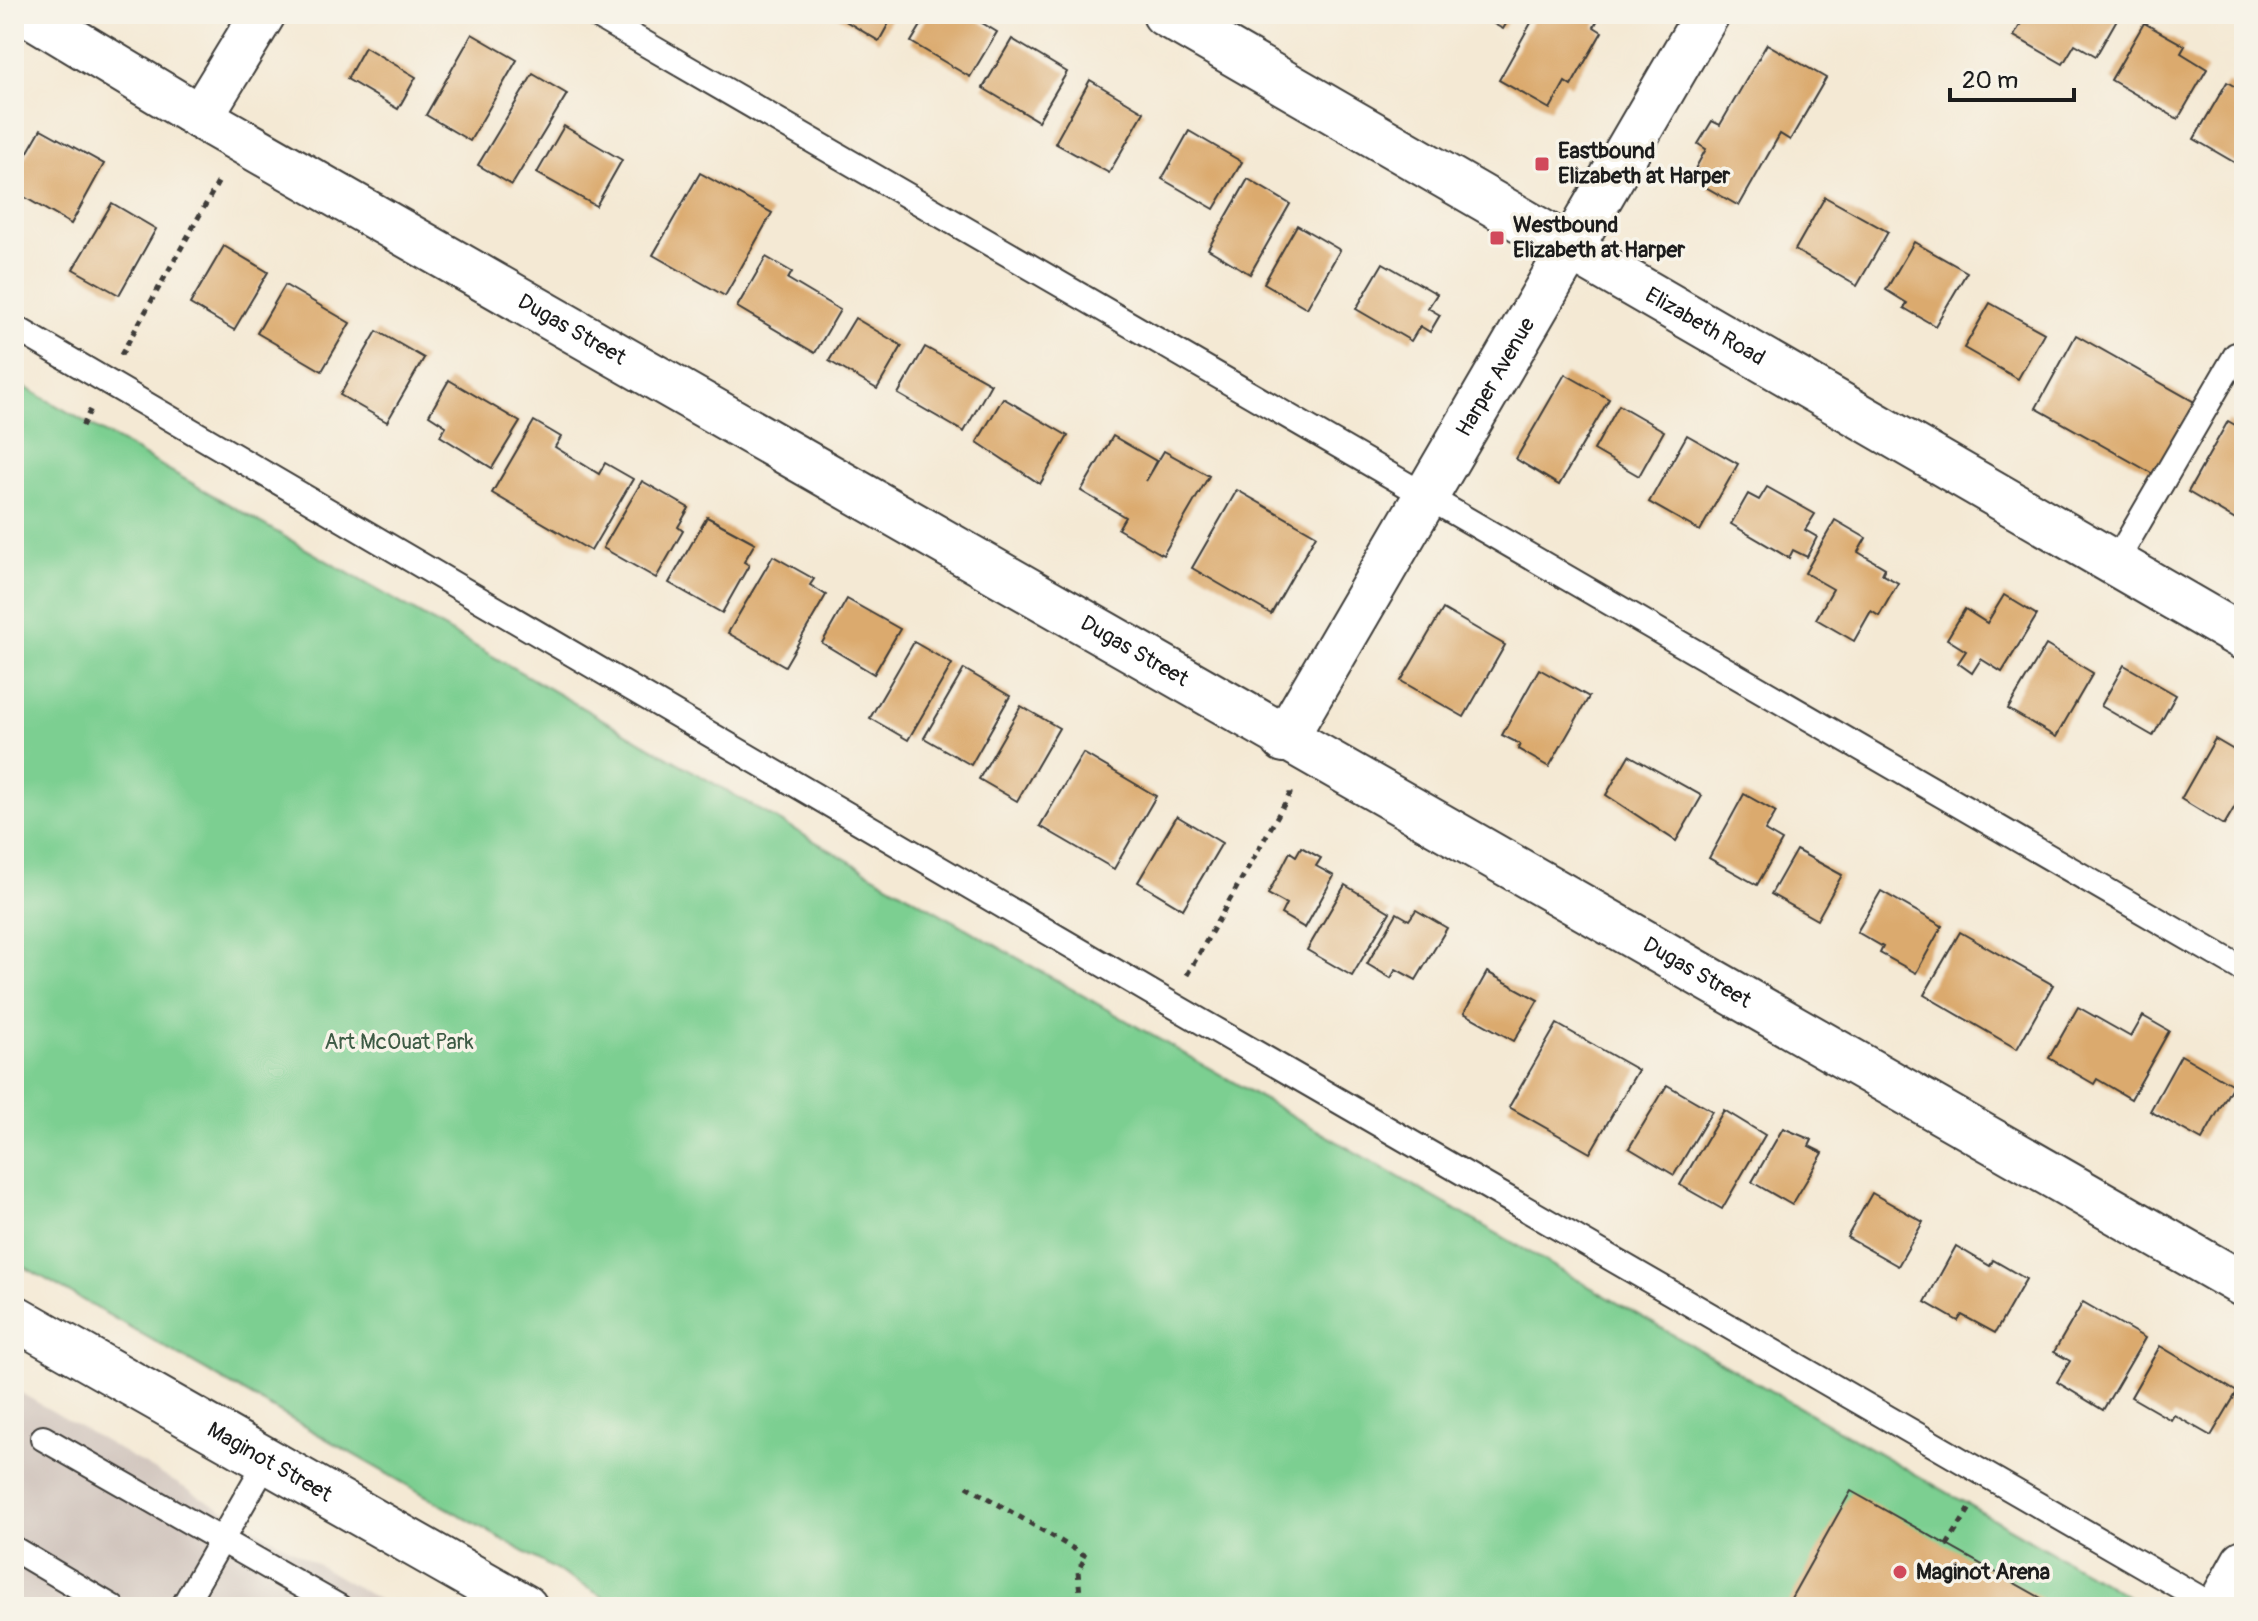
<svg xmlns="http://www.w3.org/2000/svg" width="2258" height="1621" font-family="Pangolin,sans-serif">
<rect width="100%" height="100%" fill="#f7f3e8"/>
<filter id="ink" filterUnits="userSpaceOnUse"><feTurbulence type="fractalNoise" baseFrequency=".0125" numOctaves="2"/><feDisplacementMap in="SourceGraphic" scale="16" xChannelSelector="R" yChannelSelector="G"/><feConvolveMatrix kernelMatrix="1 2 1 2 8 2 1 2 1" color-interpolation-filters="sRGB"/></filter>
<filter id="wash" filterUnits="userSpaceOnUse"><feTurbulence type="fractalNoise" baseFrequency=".006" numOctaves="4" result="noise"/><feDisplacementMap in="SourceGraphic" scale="32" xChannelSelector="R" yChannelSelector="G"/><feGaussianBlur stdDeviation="1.8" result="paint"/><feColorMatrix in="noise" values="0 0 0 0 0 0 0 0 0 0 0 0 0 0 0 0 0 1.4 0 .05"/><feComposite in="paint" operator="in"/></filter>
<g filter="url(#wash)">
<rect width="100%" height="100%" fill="#f4e9d4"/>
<polygon fill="#cec1ba" points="14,1389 391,1607 14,1607"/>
<polygon fill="#7bcf91" stroke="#4c7656" stroke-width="2" points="14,381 2143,1605 621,1607 14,1261"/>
<g id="blocks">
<g fill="#dbaa6e">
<polygon points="834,14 894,14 879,41"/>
<polygon points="928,14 967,14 997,32 970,77 911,42"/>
<polygon points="1476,14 1512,14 1503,29"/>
<polygon points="1536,14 1601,14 1594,27 1602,32 1571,86 1565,82 1550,109 1499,80"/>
<polygon points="2026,14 2120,14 2096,56 2075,44 2063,64 2014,36"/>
<polygon points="2144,23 2185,46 2181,53 2207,69 2178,119 2111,80"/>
<polygon points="472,34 517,60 470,141 426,115"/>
<polygon points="1012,39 1067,72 1038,121 983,88"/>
<polygon points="1767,44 1826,78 1790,140 1780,134 1739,206 1690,178 1706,149 1698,144 1712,121 1720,125"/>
<polygon points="365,47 416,77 398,109 347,79"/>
<polygon points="533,74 567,94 512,185 478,165"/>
<polygon points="1090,80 1144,112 1109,173 1055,143"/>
<polygon points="2227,82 2244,92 2244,168 2194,139"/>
<polygon points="564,126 622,160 596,206 537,173"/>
<polygon points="41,129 104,164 71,224 14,191 14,176"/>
<polygon points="1189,131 1242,162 1214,209 1162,179"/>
<polygon points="700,173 772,213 725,296 653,255"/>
<polygon points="1248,179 1290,204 1250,274 1208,249"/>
<polygon points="1825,197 1888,232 1857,286 1795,250"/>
<polygon points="112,203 156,229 119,295 73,269"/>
<polygon points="1297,225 1340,250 1307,308 1264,283"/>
<polygon points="1914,242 1967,272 1935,326 1904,308 1907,303 1886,290"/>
<polygon points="224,246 268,272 234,330 190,304"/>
<polygon points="766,257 792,272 788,279 840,310 815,353 737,307"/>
<polygon points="1383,263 1437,294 1428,308 1440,315 1430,332 1420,326 1411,341 1356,309"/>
<polygon points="285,285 350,323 322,371 257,333"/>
<polygon points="1990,303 2044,333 2018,379 1964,348"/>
<polygon points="855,318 902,346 877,389 829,361"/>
<polygon points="377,331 424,358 387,422 340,395"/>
<polygon points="2076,335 2196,403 2155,475 2036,408"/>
<polygon points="925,347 991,384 964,432 898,394"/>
<polygon points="1565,374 1609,399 1559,485 1516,459"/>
<polygon points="449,380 520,422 492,468 440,436 446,426 429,415"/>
<polygon points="1003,398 1068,436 1040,484 977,442"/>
<polygon points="1619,405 1664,431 1639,476 1594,450"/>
<polygon points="534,421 561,437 555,447 599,474 605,463 633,479 591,551 492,493"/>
<polygon points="2228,421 2244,430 2244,525 2188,492"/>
<polygon points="1687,435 1738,464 1700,531 1649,502"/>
<polygon points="1113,436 1156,461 1146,481 1164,451 1209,476 1163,555 1118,529 1125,517 1081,491"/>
<polygon points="642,481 689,508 678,527 683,531 656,578 603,548"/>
<polygon points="1767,487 1815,514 1805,530 1817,537 1807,557 1793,550 1789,558 1731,524 1748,494 1759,500"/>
<polygon points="1237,490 1316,535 1271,614 1192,568"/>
<polygon points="707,517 755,543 744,562 749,565 722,613 669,583"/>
<polygon points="1835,520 1866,538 1858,552 1885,568 1882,574 1898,583 1879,616 1871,611 1854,641 1816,619 1833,589 1805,573"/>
<polygon points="773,556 814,579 810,585 826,595 785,666 728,633"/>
<polygon points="2004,595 2037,615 2002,672 1981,659 1972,673 1958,663 1966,651 1947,639 1965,609 1987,623"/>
<polygon points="847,599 900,629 874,674 822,643"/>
<polygon points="1443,609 1505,645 1464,717 1401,681"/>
<polygon points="914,642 952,664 908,740 870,718"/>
<polygon points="2046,645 2093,673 2056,737 2008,709"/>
<polygon points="2124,665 2176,695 2153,736 2101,706"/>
<polygon points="964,669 1010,696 971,765 924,738"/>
<polygon points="1539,669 1589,697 1549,767 1518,749 1520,744 1502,735"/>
<polygon points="1021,706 1059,728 1017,801 979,779"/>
<polygon points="2215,739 2244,756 2244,791 2224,825 2181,799"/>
<polygon points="1083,753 1156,796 1114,869 1040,826"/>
<polygon points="1629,755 1702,796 1676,841 1606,795"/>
<polygon points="1744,794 1776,812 1765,831 1782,841 1757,885 1709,858"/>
<polygon points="1177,816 1222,843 1183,909 1138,882"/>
<polygon points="1301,847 1321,858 1316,866 1334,876 1305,928 1281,914 1286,904 1268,894 1290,852 1296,856"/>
<polygon points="1796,850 1842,875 1817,920 1771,894"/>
<polygon points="1345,885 1390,912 1352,976 1307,950"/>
<polygon points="1881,891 1942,926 1916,973 1880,953 1883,947 1857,932"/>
<polygon points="1416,910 1447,928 1416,980 1396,969 1391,978 1367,964 1397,913 1409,920"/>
<polygon points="1960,932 2053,985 2017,1049 1924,995"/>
<polygon points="1487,972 1538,1000 1514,1041 1464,1013"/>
<polygon points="2078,1007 2131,1037 2143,1016 2169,1031 2131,1099 2097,1079 2094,1084 2049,1058"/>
<polygon points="1557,1024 1638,1070 1590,1153 1509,1107"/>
<polygon points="2181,1055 2233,1085 2202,1140 2150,1111"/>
<polygon points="1667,1085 1712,1111 1674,1175 1629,1148"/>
<polygon points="1724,1110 1765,1135 1722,1209 1680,1185"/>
<polygon points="1783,1128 1812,1140 1809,1146 1823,1153 1792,1205 1752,1182"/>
<polygon points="1872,1193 1923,1222 1898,1266 1847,1237"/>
<polygon points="1956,1246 1990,1266 1993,1260 2026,1279 1995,1333 1962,1315 1958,1321 1925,1302"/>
<polygon points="2083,1302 2145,1338 2103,1410 2057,1382 2070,1361 2054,1352"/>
<polygon points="2160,1346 2237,1392 2211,1436 2174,1415 2171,1420 2131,1397"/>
<polygon points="1851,1491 2041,1598 2035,1607 1786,1607"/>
</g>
</g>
</g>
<g filter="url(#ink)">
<use href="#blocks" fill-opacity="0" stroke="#3c3b38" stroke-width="2"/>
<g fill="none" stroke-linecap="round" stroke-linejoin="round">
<defs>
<g id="service">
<polyline points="594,14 2244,970"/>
<polyline points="14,327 1171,1004 2215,1607"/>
<polyline points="2115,563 2236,355"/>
<polyline points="43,1438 339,1607"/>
<polyline points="14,1549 112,1607"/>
<polyline points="183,1607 267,1461"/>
</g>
<g id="minor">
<path id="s1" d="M29 14 200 117 2244 1285"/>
<polyline points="200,117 263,14"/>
<path id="s2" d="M1284 740 1707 14"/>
<path id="s3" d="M14 1317 525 1607"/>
<polyline points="2219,1607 2244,1562"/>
</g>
<g id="tertiary">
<path id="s4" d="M1165 14 2244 638"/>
</g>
</defs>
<use href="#service" stroke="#3c3b38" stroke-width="28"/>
<use href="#minor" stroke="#3c3b38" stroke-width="48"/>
<use href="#tertiary" stroke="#3c3b38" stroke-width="48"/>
<g stroke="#3c3b38" stroke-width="5" stroke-dasharray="6 6" stroke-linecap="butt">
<polyline points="121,355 220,179"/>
<polyline points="82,426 91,409"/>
<polyline points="1187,975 1290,794 1290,788"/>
<polyline points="967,1486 1086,1556 1078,1571 1081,1607"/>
<polyline points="1947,1545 1972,1505"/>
</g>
<use href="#service" stroke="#fff" stroke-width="24"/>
<use href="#minor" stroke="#fff" stroke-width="44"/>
<use href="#tertiary" stroke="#fff" stroke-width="44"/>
</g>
</g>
<g fill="#d1495b" stroke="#f7f3e8" stroke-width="3">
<rect x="1534" y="156" width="16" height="16" rx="4"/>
<rect x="1489" y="230" width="16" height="16" rx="4"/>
<circle cx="1900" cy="1572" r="8"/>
</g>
<g text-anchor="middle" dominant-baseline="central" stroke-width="7" stroke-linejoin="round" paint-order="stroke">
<g font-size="22" font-weight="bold" fill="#1c1c1c" stroke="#f7f3e8" text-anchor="start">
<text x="1558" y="151">Eastbound<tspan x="1558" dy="25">Elizabeth at Harper</tspan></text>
<text x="1513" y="225">Westbound<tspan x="1513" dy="25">Elizabeth at Harper</tspan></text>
<text x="1916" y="1572">Maginot Arena</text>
</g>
<g font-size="22" fill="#1c1c1c" stroke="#f7f3e8">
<text stroke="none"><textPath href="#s4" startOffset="624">Elizabeth Road</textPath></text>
<text stroke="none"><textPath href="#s1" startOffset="628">Dugas Street</textPath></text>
<text stroke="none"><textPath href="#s2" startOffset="420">Harper Avenue</textPath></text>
<text stroke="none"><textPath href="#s1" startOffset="1276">Dugas Street</textPath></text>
<text stroke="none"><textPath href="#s1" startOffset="1924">Dugas Street</textPath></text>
<text stroke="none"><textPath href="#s3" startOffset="294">Maginot Street</textPath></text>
</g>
<g font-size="22" fill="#3d5b45" stroke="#f7f3e8">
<text x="399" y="1042">Art McOuat Park</text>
</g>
</g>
<rect width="2258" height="1621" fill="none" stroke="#f7f3e8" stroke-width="48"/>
<path d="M1950 88v12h124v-12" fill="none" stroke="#1c1c1c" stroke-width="4"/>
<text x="1962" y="88" font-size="24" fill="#1c1c1c" stroke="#f7f3e8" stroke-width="6" paint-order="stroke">20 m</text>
</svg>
